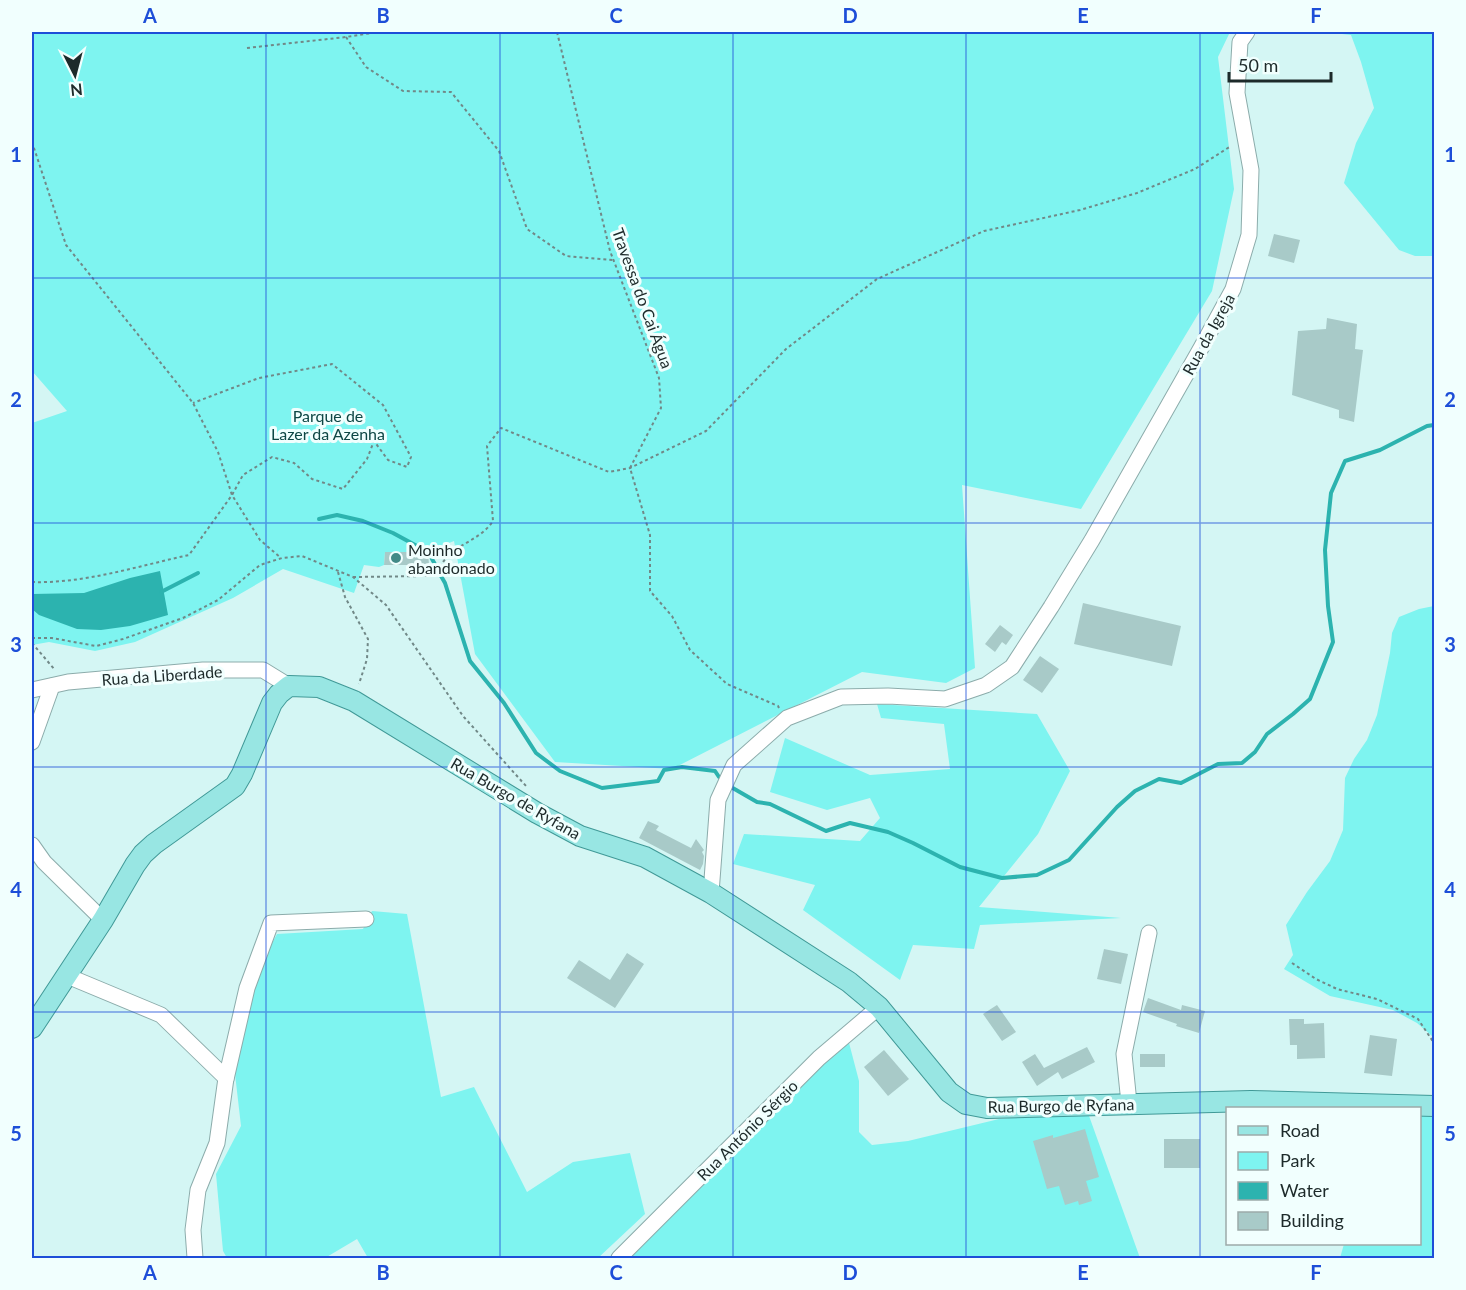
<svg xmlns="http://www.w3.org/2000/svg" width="1466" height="1290" font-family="Lato,sans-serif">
<rect width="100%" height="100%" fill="#d4f6f4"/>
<g fill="#7ef4f0">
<polygon points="32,32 1230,32 1218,57 1234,189 1212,291 1081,509 962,485 975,668 946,683 862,672 672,769 555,762 475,654 454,541 444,545 436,553 416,554 385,552 384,565 379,567 364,565 354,593 283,569 233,598 135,642 95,651 49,642 32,645 32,423 67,411 32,371"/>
<polygon points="1324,32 1434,32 1434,256 1415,256 1399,250 1344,183 1356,143 1374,108 1361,62 1351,35"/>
<polygon points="1434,606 1434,1030 1432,1036 1417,1023 1393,1010 1330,996 1284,969 1293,955 1286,925 1307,892 1330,861 1343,830 1345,778 1354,759 1367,740 1377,715 1390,653 1392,633 1399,617 1419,609"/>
<polygon points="877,704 1037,714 1070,771 1038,834 979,907 1121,918 980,925 974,949 913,945 900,980 803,910 815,885 733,864 744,834 860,841 880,818 870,798 827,810 770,792 785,738 870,775 950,769 944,724 881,718"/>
<polygon points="372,911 407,914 441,1097 474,1087 527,1192 573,1162 630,1153 645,1214 598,1258 368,1258 357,1239 325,1258 227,1258 223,1251 216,1174 241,1126 235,1074 244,1020 259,967 277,934 363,929"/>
<polygon points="848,1039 859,1081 859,1132 872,1145 908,1141 999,1119 1058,1113 1088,1113 1140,1258 625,1258"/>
<polygon points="1420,1111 1434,1112 1434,1258 1340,1258 1344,1244 1420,1244"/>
</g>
<polygon fill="#2cb3af" points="160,571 168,615 130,626 101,630 77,629 39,615 32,609 32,594 84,593 130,578"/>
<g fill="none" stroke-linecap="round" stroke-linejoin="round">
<g stroke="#2cb3af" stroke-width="4">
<polyline points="319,519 337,515 363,521 393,533 428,552 436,566"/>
<polyline points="441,576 445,583 470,661 504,703 536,753 560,771 602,788 658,781 664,770 682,767 715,771 719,777"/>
<polyline points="161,592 198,573"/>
<polyline points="731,787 757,802 770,804 826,831 850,823 888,832 913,843 960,867 1002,878 1037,875 1069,860 1117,807 1135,791 1159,779 1181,783 1218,764 1242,763 1255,752 1267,734 1293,714 1310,699 1333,642 1328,606 1325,550 1331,493 1345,461 1380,450 1427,426 1434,425"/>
</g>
</g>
<g fill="#a8cac8">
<polygon points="1274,234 1300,240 1294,263 1268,256"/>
<polygon points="1327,318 1357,324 1355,349 1363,350 1354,422 1339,418 1339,410 1292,395 1298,331 1326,329"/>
<polygon points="385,552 407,552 407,554 428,554 429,564 414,565 384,565"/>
<polygon points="1083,603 1181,626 1172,666 1074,644"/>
<polygon points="1000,625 1013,635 1006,645 1002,642 995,652 985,644"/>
<polygon points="1040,656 1059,669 1042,693 1023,680"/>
<polygon points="648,821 659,826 656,830 691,848 696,839 704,850 702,852 704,856 703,864 700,870 639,838"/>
<polygon points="1104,949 1128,954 1121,984 1097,979"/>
<polygon points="627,953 644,964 615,1008 567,978 579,960 610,980"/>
<polygon points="1148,998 1181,1010 1182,1005 1205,1011 1199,1033 1176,1026 1177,1024 1143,1012"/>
<polygon points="997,1005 1016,1032 1002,1041 983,1014"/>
<polygon points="1289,1019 1304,1019 1304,1024 1324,1023 1325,1058 1297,1059 1297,1045 1290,1045"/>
<polygon points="1370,1035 1397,1039 1392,1076 1364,1073"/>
<polygon points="1087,1047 1095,1062 1062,1079 1058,1072 1037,1086 1022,1062 1035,1054 1044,1068"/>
<polygon points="884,1050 909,1079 888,1096 864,1067"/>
<rect x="1140" y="1054" width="25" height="13"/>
<polygon points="1085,1129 1099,1177 1086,1181 1092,1201 1079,1205 1078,1201 1065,1205 1059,1186 1047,1189 1033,1141 1053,1135 1053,1138"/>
<rect x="1164" y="1139" width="36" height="29"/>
</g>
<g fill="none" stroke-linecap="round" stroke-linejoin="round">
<defs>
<g id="minor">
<polyline points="32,690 68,682 203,670 263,670 289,686"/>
<polyline points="32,742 52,686"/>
<polyline points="32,845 44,862 103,920"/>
<polyline points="711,893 718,800 734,765 787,718 841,697 888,696 945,699 986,685 1012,667 1051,607 1092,540 1201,348 1233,289 1249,235 1251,170 1237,93 1240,42 1247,32"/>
<polyline points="65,975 161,1015 226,1078 217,1143 198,1190 193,1230 195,1258"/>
<polyline points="226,1079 247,988 271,923 366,919"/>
<polyline points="1129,1103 1124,1054 1149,933"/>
<polyline points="619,1258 819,1058 879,1007"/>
</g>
<polyline id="major" points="32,1028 103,920 135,865 143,854 154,844 235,786 242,774 272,703 279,694 289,686 319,687 354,701 537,813 580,836 645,857 711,893 849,982 879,1007 949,1092 966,1104 987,1108 1251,1101 1434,1106"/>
</defs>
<use href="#minor" stroke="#8cacab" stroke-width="17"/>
<use href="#major" stroke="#409997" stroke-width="22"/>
<g stroke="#718887" stroke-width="2" stroke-dasharray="3 3" stroke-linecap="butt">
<polyline points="557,32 610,251 659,378 661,408 630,468 650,535 650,591 672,616 690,650 727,684 778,706 779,708"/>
<polyline points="346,37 366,67 403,91 451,92 499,151 527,229 566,256 613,260"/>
<polyline points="247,48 346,37 378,32"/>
<polyline points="32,142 66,245 193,403 218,452 232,495 260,540 281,558"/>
<polyline points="338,572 345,597 368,639 367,659 359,684"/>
<path d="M353 577 428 576C441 570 439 565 448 556 462 542 481 539 493 521L487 446 501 428 609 472 630 468 706 431 786 349 877 279 984 231 1080 210 1137 193 1195 169 1231 146"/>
<path d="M32 582C83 584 138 566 189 555L232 495 243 475 272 457 294 463 312 479 343 489 367 459 374 441 388 460 407 467 411 457 383 405 332 364 259 378 193 403"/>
<polyline points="32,638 52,638 96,646 123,639 183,618 218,600 260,565 282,558 302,556 353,577 386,605 463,716 526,786"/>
<polyline points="32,643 55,670"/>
<polyline points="1292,963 1316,979 1337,989 1377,999 1418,1019 1434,1043"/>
</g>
<use href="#minor" stroke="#fff" stroke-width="15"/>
<use href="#major" stroke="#98e6e3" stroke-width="20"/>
</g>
<path fill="none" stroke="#1d4ed8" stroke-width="1.5" stroke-opacity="0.55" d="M266 32V1258M500 32V1258M733 32V1258M966 32V1258M1200 32V1258M32 278H1434M32 523H1434M32 767H1434M32 1012H1434"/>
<circle fill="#428a87" stroke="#f1fffe" stroke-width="2" cx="396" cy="558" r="6"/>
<g text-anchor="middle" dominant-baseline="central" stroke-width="6" stroke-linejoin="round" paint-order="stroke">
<g font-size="16" fill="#1d2a2a" stroke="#f1fffe">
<text transform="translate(643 298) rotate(70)">Travessa do Cai Água</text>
<text transform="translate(1208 334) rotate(-61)">Rua da Igreja</text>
<text transform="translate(162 675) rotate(-4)">Rua da Liberdade</text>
<text transform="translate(516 798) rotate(30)">Rua Burgo de Ryfana</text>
<text transform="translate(1061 1105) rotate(-1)">Rua Burgo de Ryfana</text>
<text transform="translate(747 1130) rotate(-45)">Rua António Sérgio</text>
</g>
<g font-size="16" fill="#0e4745" stroke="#f1fffe">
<text x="328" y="415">Parque de<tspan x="328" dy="18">Lazer da Azenha</tspan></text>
</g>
<g font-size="16" fill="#1d2a2a" stroke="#f1fffe" text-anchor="start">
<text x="408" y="549">Moinho<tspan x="408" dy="18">abandonado</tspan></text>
</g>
</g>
<rect width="1466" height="1290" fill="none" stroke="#f1fffe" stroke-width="66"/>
<rect x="1226" y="1107" width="195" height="138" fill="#f1fffe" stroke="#9caaa9" stroke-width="1.5"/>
<rect x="1238" y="1126" width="30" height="9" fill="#98e6e3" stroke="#9caaa9" stroke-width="1.5"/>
<text x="1280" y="1137" font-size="18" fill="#1d2a2a">Road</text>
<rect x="1238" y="1152" width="30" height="18" fill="#7ef4f0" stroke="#9caaa9" stroke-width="1.5"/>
<text x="1280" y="1167" font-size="18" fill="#1d2a2a">Park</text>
<rect x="1238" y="1182" width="30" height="18" fill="#2cb3af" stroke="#9caaa9" stroke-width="1.5"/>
<text x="1280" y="1197" font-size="18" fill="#1d2a2a">Water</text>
<rect x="1238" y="1212" width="30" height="18" fill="#a8cac8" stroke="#9caaa9" stroke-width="1.5"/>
<text x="1280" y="1227" font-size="18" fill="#1d2a2a">Building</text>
<g transform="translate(75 75) rotate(174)" stroke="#f1fffe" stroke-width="4.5" paint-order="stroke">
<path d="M0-4.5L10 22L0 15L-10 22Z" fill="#1d2a2a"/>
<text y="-9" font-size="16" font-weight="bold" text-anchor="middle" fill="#1d2a2a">N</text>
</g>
<path d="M1229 72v9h102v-9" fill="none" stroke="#1d2a2a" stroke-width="3"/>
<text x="1238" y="72" font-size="18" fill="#1d2a2a" stroke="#f1fffe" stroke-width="4.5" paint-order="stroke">50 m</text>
<rect x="33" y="33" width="1400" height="1224" fill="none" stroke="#1d4ed8" stroke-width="2"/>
<g font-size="20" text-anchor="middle" font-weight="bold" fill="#1d4ed8">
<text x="150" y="23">A</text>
<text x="383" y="23">B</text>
<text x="616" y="23">C</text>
<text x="850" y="23">D</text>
<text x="1083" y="23">E</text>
<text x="1316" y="23">F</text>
<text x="16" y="162">1</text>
<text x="1450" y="162">1</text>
<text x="16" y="407">2</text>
<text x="1450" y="407">2</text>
<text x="16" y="652">3</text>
<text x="1450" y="652">3</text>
<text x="16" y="897">4</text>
<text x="1450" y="897">4</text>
<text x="16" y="1141">5</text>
<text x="1450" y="1141">5</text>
<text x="150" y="1280">A</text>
<text x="383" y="1280">B</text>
<text x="616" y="1280">C</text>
<text x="850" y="1280">D</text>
<text x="1083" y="1280">E</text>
<text x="1316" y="1280">F</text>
</g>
</svg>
